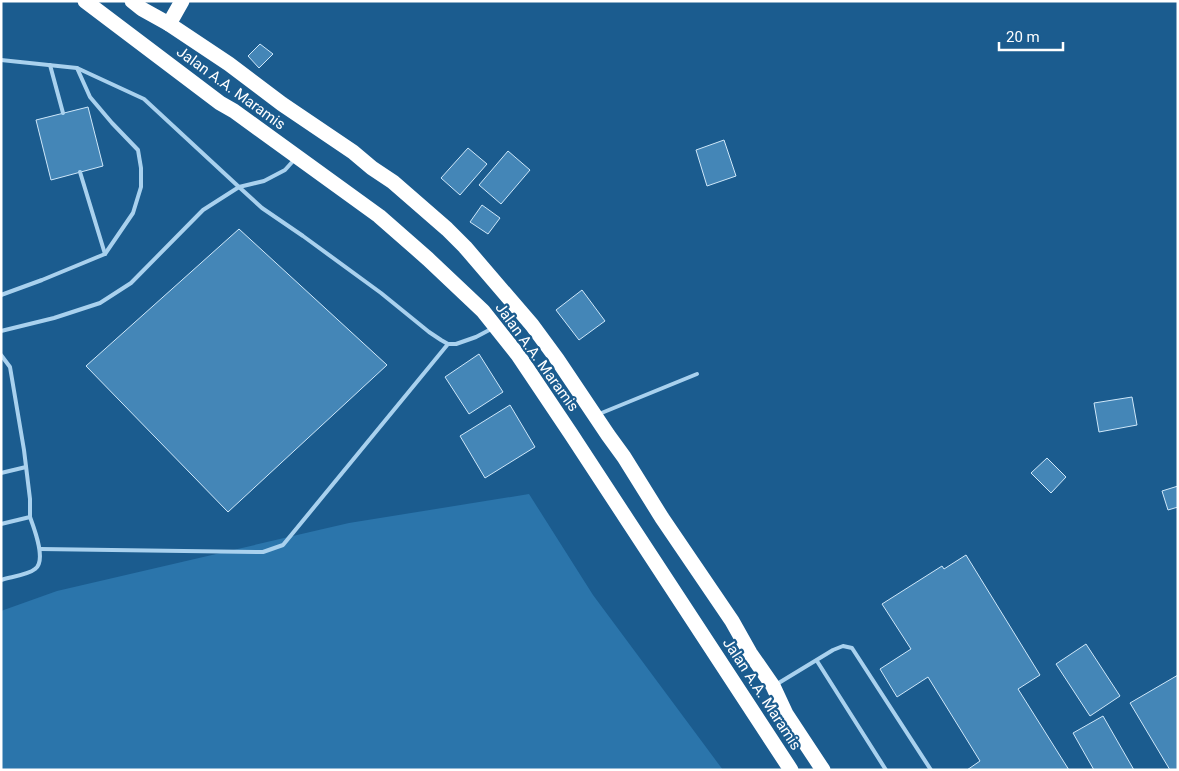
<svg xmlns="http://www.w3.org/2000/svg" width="1179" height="771" font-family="Roboto,sans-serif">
<rect width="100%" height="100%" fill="#1b5c8f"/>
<polygon fill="#2b75ab" points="529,494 593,595 723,770 1,770 1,611 57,591 349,523"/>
<g fill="#4486b7" stroke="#cfe8fa">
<polygon points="260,44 273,54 259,68 248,56"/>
<polygon points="88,107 103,166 51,180 36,120"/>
<polygon points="724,140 736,176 707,186 696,150"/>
<polygon points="468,148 487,164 460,195 441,178"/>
<polygon points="508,151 530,170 501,204 479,185"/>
<polygon points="482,205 500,218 488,234 470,222"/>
<polygon points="239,229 387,365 228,512 86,366"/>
<polygon points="582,290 605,321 579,340 556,310"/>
<polygon points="479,354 503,392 469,414 445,377"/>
<polygon points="1132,397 1137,425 1099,432 1094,403"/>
<polygon points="510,405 535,447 485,478 460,436"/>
<polygon points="1047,458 1066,477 1051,493 1031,473"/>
<polygon points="1178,486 1178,507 1168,510 1162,491"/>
<polygon points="966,555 1040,675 1018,689 1069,770 967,770 980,761 928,677 897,697 880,669 911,649 882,604 942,566 944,569"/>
<polygon points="1086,644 1120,696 1090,716 1056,664"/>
<polygon points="1178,675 1178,770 1170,770 1130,703"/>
<polygon points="1103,716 1134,770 1094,770 1073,733"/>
</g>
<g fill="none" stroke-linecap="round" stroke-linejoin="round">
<g stroke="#a9d1ee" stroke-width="4">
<polyline points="1,60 77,68 90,97 112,123 138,150 141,168 141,187 133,213 105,254 42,280 1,295"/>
<polyline points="50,65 63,113"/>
<polyline points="77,68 144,99 239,187 262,208 303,236 381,293 429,332 441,340 448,344 456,344 476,337 493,328"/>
<polyline points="80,172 105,254"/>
<polyline points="1,331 54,318 100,303 131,283 203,210 239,187 264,181 285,170 294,160"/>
<polyline points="1,355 10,367 24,450 30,499 30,517 1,524"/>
<polyline points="599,414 697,374"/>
<polyline points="1,473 26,467"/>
<polyline points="40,549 263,552 283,545 448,344"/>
<path d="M1 580C10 577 28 575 35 569 47 561 34 528 30 517"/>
<polyline points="817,661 886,770"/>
<polyline points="777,684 833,650 843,646 852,648 931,770"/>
</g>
<g stroke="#fff" stroke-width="15">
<polyline points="85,1 220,103 234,111 379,216 428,259 483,311 518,355 571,434 791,770"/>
<polyline points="132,1 142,9 169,24 229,64 282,104 353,152 372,168 393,182 447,229 465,247 532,325 557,359 608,435 624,457 662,518 732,621 750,653 773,686 786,714 823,770"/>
<polyline points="169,24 182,1"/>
</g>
</g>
<g text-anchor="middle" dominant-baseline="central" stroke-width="4.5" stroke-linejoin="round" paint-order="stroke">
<g font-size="15" fill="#fff" stroke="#1b5c8f">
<text transform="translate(231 88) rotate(36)">Jalan A.A. Maramis</text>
<text transform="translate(537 357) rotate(54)">Jalan A.A. Maramis</text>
<text transform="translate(762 694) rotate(57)">Jalan A.A. Maramis</text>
</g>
</g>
<rect width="1179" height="771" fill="none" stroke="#ffffff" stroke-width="5"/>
<path d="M999 42v8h64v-8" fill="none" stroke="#ffffff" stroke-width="2.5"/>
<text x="1006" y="42" font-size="15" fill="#ffffff" stroke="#1b5c8f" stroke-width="4" paint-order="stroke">20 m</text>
</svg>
